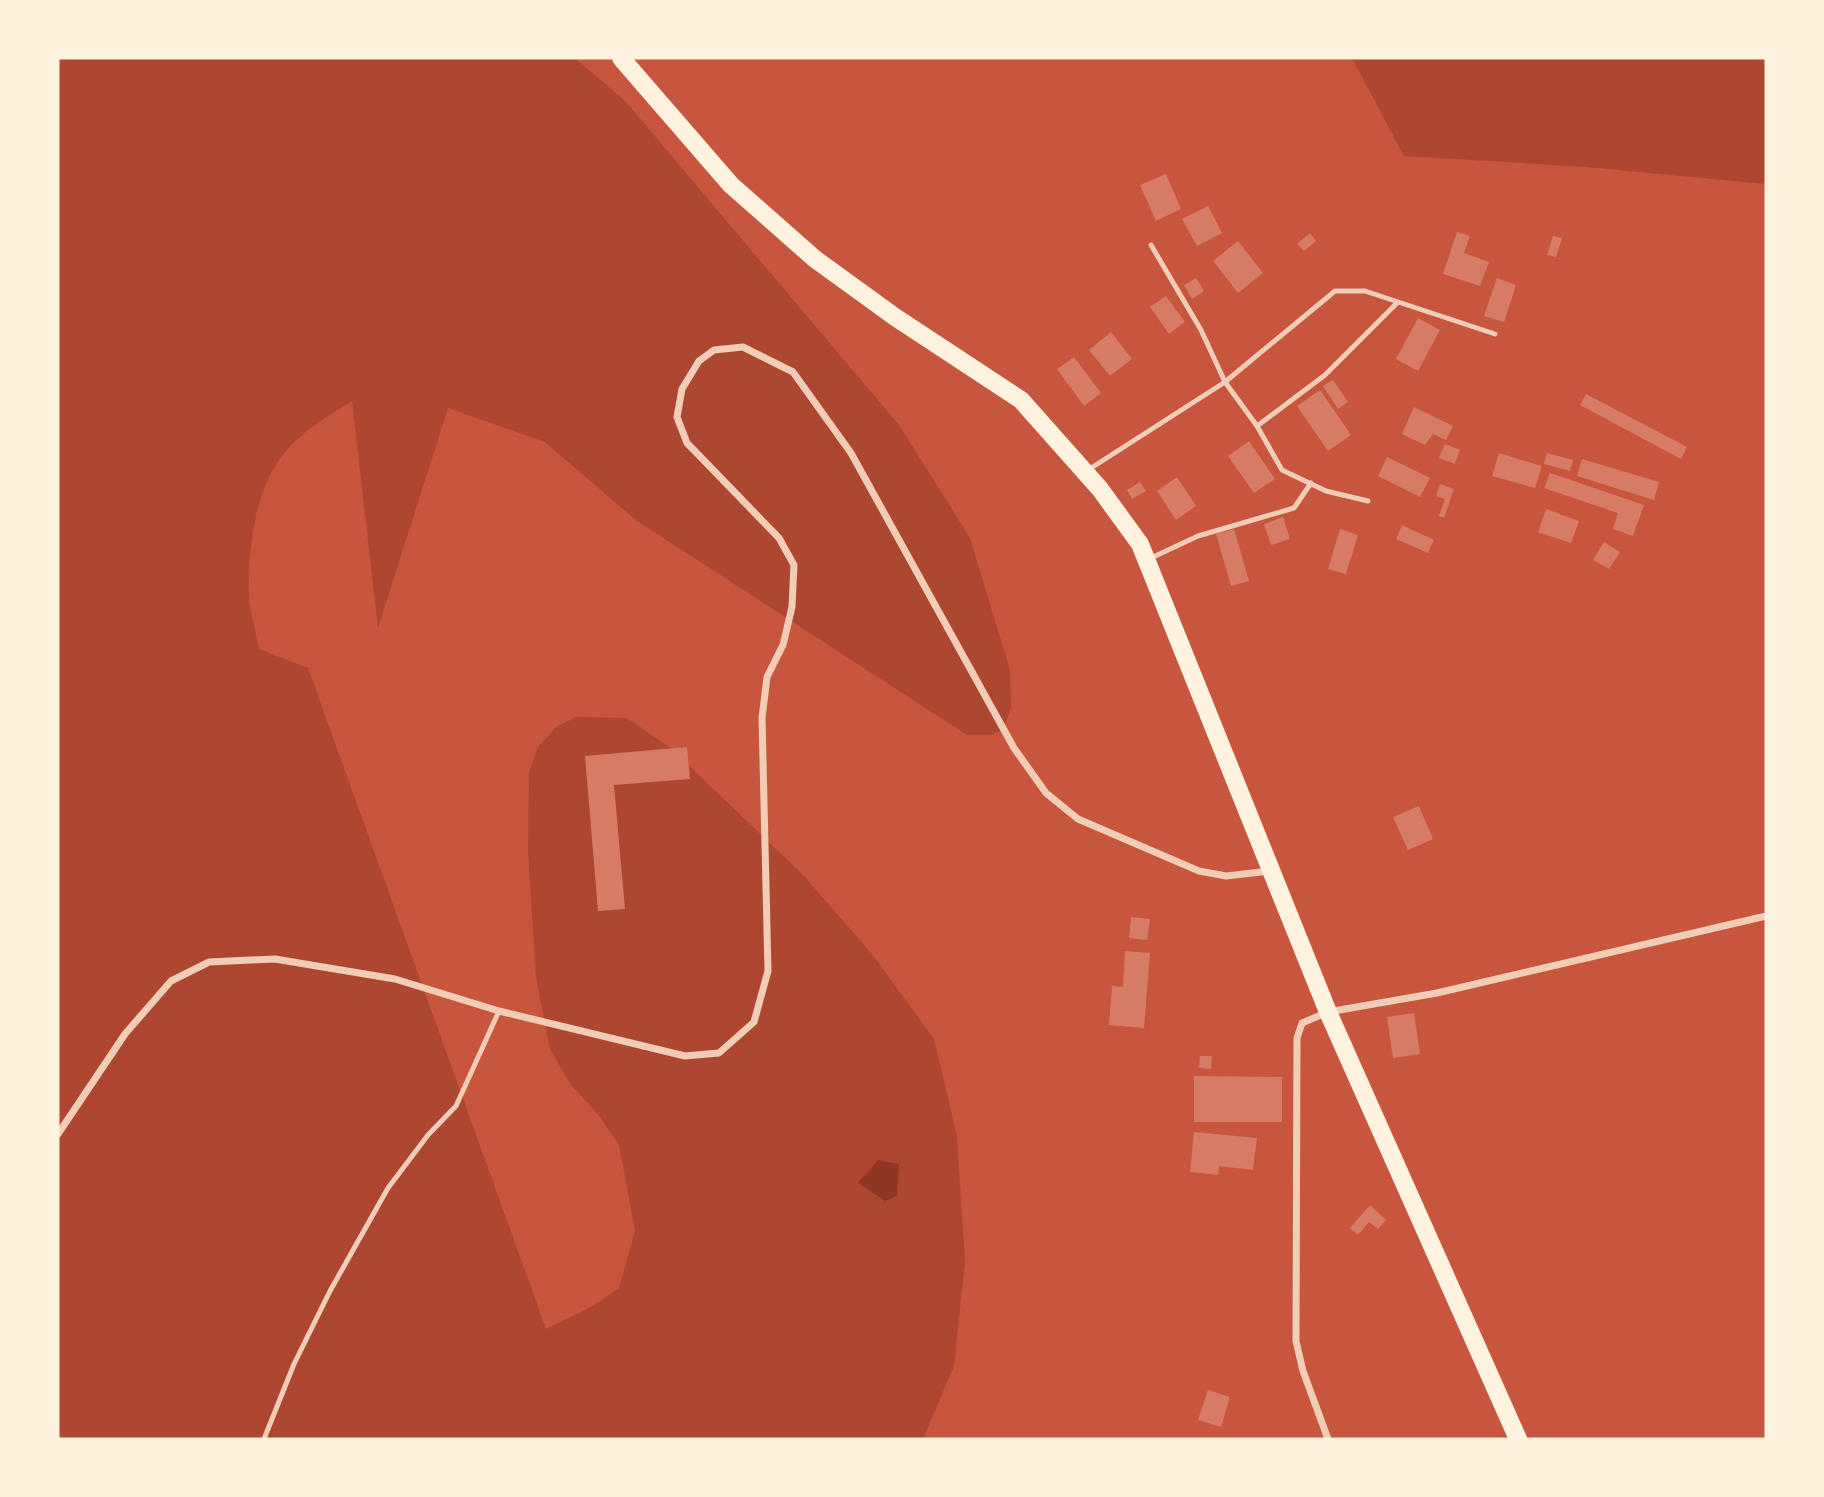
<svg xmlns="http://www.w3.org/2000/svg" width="1824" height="1497" font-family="'PT Sans Narrow',sans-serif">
<rect width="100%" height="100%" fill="#c8553d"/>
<g fill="#ae4732">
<path d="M58 58H575L626 102 899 425 970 538 1010 670 1011 708 1003 730 990 735H967L637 521 545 442 448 408 378 628 352 401C327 416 303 431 284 453 254 491 248 549 249 596 250 614 256 632 259 649L308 668 546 1329 593 1306 619 1288 635 1231 619 1145 597 1113 571 1085 550 1049 536 977 528 851 529 773 538 747 556 727 576 717 627 718 672 749 804 876 872 954 934 1039 957 1136 965 1262 954 1366 923 1439H58Z"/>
<polygon points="1352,58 1766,58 1766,184 1586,167 1404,156"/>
</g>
<polygon fill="#8f3625" points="878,1160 899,1164 897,1196 885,1201 858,1183"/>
<g fill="#d67c66">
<polygon points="1166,174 1181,209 1156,221 1140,185"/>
<polygon points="1208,206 1222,233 1197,246 1182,219"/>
<polygon points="1457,232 1470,236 1464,253 1489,262 1480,286 1443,274"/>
<polygon points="1310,233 1316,241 1304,251 1297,244"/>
<polygon points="1553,236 1562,238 1556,257 1547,255"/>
<polygon points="1238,241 1263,273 1238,293 1213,261"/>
<polygon points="1196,278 1204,291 1192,299 1184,285"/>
<polygon points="1497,278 1516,285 1504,322 1484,316"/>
<polygon points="1166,296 1185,322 1169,334 1150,307"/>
<polygon points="1418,318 1440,330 1418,371 1396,359"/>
<polygon points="1111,332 1132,359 1110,376 1089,350"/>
<polygon points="1074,357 1101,393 1084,406 1057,369"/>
<polygon points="1333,380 1348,402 1338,409 1323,386"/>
<polygon points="1320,390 1351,435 1328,451 1297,406"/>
<polygon points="1586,394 1687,447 1681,459 1580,405"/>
<polygon points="1414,407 1453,426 1446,440 1433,434 1425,445 1402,434"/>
<polygon points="1249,441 1275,479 1254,493 1228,456"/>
<polygon points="1445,444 1460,450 1455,464 1439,458"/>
<polygon points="1499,453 1542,466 1535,488 1492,476"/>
<polygon points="1547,453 1573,460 1570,471 1544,464"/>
<polygon points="1387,457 1430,478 1420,497 1378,476"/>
<polygon points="1582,459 1659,482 1654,500 1577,476"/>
<polygon points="1550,473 1644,505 1633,536 1613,529 1618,513 1544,488"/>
<polygon points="1177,477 1196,506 1176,520 1157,491"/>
<polygon points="1140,482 1146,491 1132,499 1127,490"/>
<polygon points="1440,484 1454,489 1444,518 1439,516 1445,499 1436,496"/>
<polygon points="1546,509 1579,521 1571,543 1538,532"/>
<polygon points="1283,517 1290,539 1271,545 1264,524"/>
<polygon points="1402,525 1434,540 1428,553 1396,539"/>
<polygon points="1234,529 1249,581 1231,586 1216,534"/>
<polygon points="1340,529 1358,535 1346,574 1328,569"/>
<polygon points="1604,542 1620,552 1609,569 1593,560"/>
<polygon points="687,747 690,779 614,785 625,909 598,911 585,756"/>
<polygon points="1419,806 1433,839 1408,850 1393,817"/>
<polygon points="1131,917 1150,919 1147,940 1129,938"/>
<polygon points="1125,951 1150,953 1144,1028 1109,1025 1112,986 1123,987"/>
<polygon points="1414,1013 1420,1054 1393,1058 1387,1017"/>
<polygon points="1200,1056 1212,1056 1211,1069 1199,1068"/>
<polygon points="1194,1076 1282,1077 1282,1122 1194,1122"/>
<polygon points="1194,1132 1257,1138 1253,1170 1219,1166 1218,1175 1190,1172"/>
<polygon points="1370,1205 1386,1220 1378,1229 1369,1222 1358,1235 1350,1228"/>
<polygon points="1208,1390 1230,1397 1221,1427 1198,1420"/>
</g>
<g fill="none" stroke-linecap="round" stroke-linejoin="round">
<g stroke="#f1ccb7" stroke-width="5">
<polyline points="1151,245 1201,330 1225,382 1257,426 1282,470 1326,491 1368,501"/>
<polyline points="1257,426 1325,375 1397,303"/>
<polyline points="1088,470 1225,382 1335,291 1365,291 1495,334"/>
<polyline points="1151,558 1198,536 1294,508 1311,483"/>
<polyline points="264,1439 294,1364 330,1291 388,1188 428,1135 456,1106 499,1011"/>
</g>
<g stroke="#f1ccb7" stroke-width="7">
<polyline points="58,1134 125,1034 171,981 209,962 275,959 395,979 499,1011 685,1056 719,1053 754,1022 768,971 762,718 767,677 783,645 792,607 794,565 779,538 687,443 677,417 682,389 699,361 714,350 743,347 793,372 851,453 1014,748 1046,793 1078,819 1199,871 1226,876 1270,871"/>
<polyline points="1328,1439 1303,1371 1296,1341 1297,1038 1302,1023 1328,1012 1437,993 1766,916"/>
</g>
<polyline stroke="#fff3e0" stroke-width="18" points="621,58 731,185 815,259 895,317 1021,400 1100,489 1140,544 1328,1012 1518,1439"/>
</g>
<rect width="1824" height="1497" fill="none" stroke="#fff3e0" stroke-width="119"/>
</svg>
